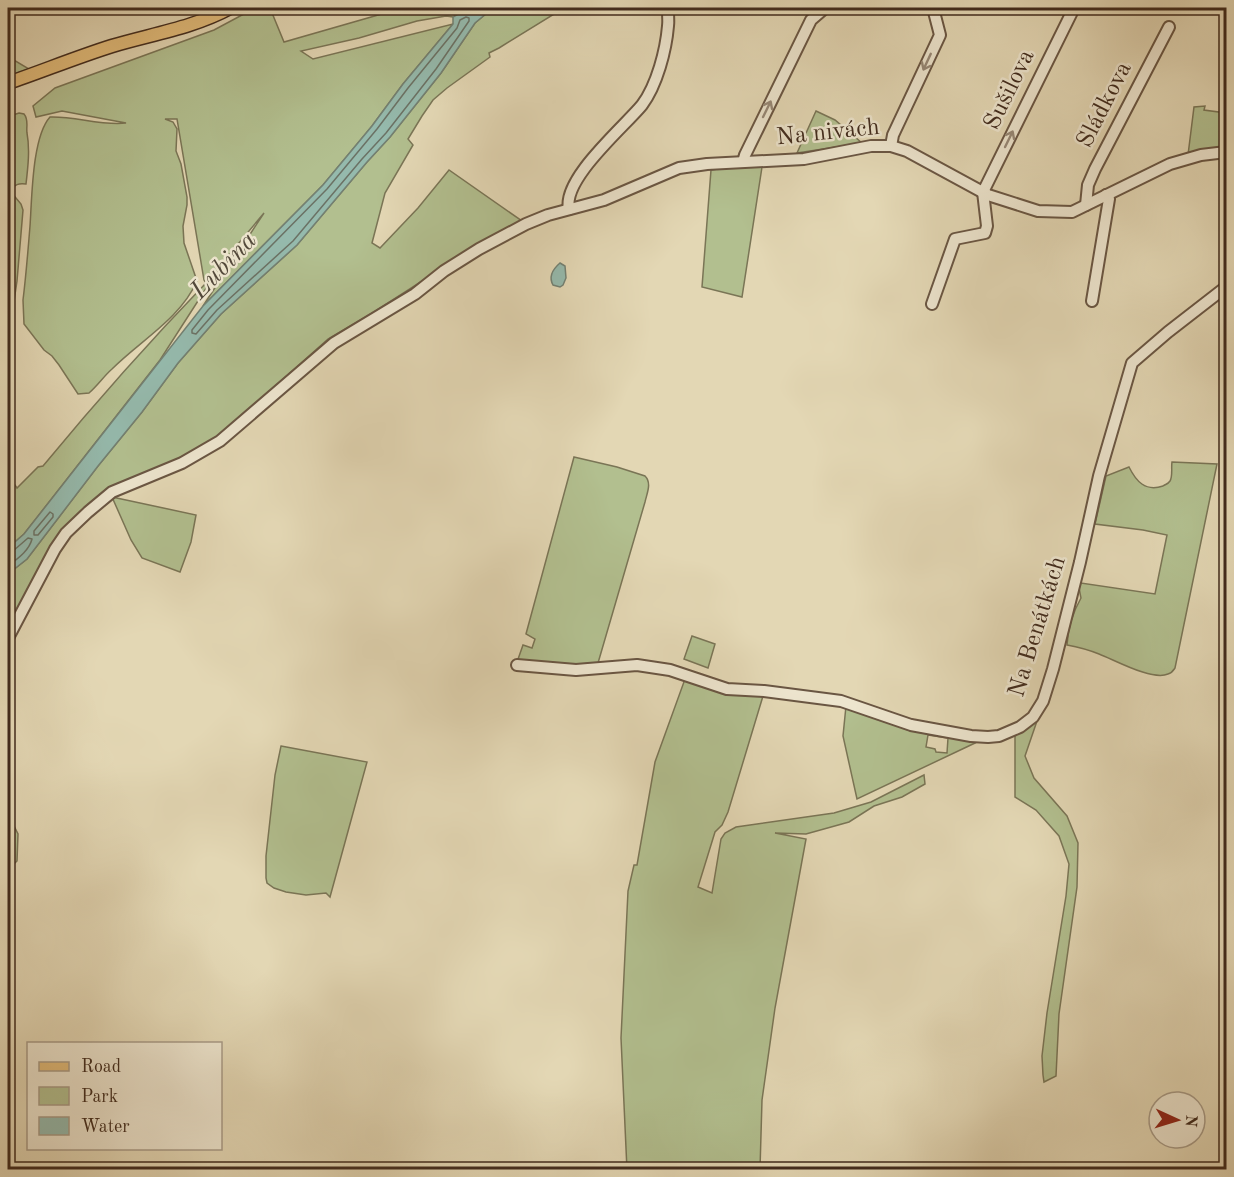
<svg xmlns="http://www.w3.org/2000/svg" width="1234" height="1177" font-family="'Old Standard TT',serif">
<rect width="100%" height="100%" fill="#e3d7b4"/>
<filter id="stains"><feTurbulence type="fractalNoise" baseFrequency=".00333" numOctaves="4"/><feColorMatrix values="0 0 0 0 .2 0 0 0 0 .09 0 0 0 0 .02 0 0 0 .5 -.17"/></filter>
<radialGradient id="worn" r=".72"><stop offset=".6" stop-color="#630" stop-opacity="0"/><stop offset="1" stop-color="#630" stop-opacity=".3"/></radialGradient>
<g fill="#b2bf8f" stroke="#7a7556" stroke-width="1.5" fill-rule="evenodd">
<path d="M255 8H270L284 42 392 11 399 8H469L453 17 446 16 417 21 359 38 301 51 313 59 453 24 403 84 372 126 323 185 203 306 264 213 223 262 160 360 24 534 8 548V475L17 488 38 467 43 466C95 403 149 342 206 283L204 280 177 119H165L173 122 177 129 176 151 181 164 187 197V205L183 226 184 243 197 281C180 319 141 340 112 369 104 376 98 385 89 393L78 394 59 365 52 356 44 350 24 324 23 300C26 276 28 251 30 226 32 198 32 137 50 117 75 116 101 126 126 123L62 111 36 117 33 106 55 88 214 30Z"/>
<polygon points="493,8 564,8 499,48 489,53 490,57 447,88 433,100 422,116 408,139 413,145 385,193 372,243 380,248 418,208 449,170 522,221 478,245 374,312 328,339 217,438 180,460 92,504 8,628 8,574 27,559 98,466 142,412 178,363 221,314 297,245 367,162 390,137 441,73 475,23"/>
<polygon points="8,54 12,59 29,69 8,76"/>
<polygon points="1205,106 1204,110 1226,113 1226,144 1211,150 1188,155 1194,107"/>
<polygon points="816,111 835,120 862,143 797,153"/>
<path d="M19 113 24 114C29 120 26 126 27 133 30 149 28 167 26 184 19 183 14 184 11 192L21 204 23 210 17 281 13 308 8 329V121L13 115Z"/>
<polygon points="730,167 762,167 742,297 702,287 711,170"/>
<path d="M574 457 617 467 645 476C652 483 647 493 645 502L598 663 558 666 517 662 523 645 532 648 535 639 526 634Z"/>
<path d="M1172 462 1217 464 1175 668C1173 671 1172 673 1168 674 1152 681 1115 660 1099 654 1089 650 1078 647 1067 645 1068 628 1073 612 1081 598L1079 588 1081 583 1155 594 1167 535 1143 530 1095 524 1106 476 1129 467C1136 481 1145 492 1163 486 1166 484 1168 484 1170 481 1173 476 1171 467 1172 462Z"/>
<polygon points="112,497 196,515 191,542 180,572 142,558 131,540"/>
<polygon points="692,636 715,644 708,668 684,659"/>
<polygon points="685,679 763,696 728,812 722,825 715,832 698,887 712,893 721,839 725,833 736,827 834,813 871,802 924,775 925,784 902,797 874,806 849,822 806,834 775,833 806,839 775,1008 762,1100 760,1169 627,1170 621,1038 628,891 634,865 637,865 655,762"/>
<path d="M846 706 908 730 971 740 975 743 857 799 843 736ZM928 735 948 738 947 753 936 752 935 749 926 747Z"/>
<polygon points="1037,721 1025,756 1034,778 1067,816 1078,843 1077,887 1059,1014 1056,1076 1044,1082 1043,1075 1042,1056 1047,1013 1066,896 1069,864 1059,836 1036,810 1015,797 1015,734"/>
<polygon points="281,746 367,762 330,897 326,893 306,895 286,892 274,888 267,883 266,878 266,856 275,775"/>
<polygon points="8,819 13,824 18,834 17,861 12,866 8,868"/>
<path d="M1226 890V958C1216 936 1223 912 1226 890Z"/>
</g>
<g fill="#95baad" stroke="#738173" stroke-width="1.5">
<polygon points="469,8 493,8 475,23 441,73 390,137 367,162 297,245 221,314 178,363 142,412 98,466 27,559 8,574 8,548 24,534 203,306 323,185 372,126 403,84 453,24 453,17"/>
<path d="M560 263 565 266 566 278 563 285 560 287 553 285C548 276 553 269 560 263Z"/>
</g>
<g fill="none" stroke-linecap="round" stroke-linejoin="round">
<g stroke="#6b7265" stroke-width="1.5">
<polygon points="466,17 469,18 469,21 436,69 386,133 362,159 293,241 217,310 196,334 192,333 192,330 208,310 327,189 377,129 408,88 457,28 460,20"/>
<polygon points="50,512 53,514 53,517 38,535 34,535 34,531"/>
<path d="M8 552 13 551 28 538 32 539C29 551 17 559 8 566"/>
</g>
<defs>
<g id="minor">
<polyline points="891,146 893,135 940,35 933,8"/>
<polyline points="743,162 745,155 811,20 825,8"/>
<polyline points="1086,205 1088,185 1095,169 1169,27"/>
<path d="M569 209C562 179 624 127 642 105 657 85 666 50 668 26 669 19 667 14 669 8"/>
<polyline points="1092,301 1109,199 1106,195"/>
<polyline points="932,304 955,239 985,233 987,226 983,192 1074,8"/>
<polyline points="8,638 55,549 66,533 88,512 112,492 182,463 220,441 334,343 415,294 444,271 479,249 526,224 548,215 604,200 679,168 707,164 804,159 871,146 891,146 907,151 988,195 1038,211 1072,212 1170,164 1201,155 1226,152"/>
<polyline points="517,665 576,670 637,665 670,670 727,689 764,691 841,701 911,725 971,736 988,737 999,736 1020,727 1033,717 1043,701 1053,669 1080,562 1099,476 1132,363 1168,332 1226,287"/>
</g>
<path id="major" d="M8 83C43 71 77 57 112 46 152 34 193 28 230 8"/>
</defs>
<use href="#minor" stroke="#6a5643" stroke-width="14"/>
<use href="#major" stroke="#412b1d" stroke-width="15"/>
<use href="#minor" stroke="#ede5ce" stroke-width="10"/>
<use href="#major" stroke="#e2bc7a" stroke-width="12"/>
</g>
<defs><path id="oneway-shaft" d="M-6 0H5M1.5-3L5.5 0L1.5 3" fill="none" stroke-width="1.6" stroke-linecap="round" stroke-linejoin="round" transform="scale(1.5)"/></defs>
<g stroke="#978876">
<use href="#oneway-shaft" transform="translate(927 62) rotate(115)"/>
<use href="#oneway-shaft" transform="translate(767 109) rotate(-64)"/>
<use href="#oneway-shaft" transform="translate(1009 139) rotate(-64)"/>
</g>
<g text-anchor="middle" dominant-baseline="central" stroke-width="5" stroke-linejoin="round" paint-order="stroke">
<g font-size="24" fill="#412b1d" stroke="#ede5ce">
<text transform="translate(1010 90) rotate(-64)">Sušilova</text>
<text transform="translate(1105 105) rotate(-63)">Sládkova</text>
<text transform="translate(828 133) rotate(-6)">Na nivách</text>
<text transform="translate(1038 627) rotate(-73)">Na Benátkách</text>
</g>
<g font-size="26" font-style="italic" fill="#52483a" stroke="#ede5ce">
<text transform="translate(224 266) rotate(-46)">Lubina</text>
</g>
</g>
<rect width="1234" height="1177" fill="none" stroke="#e3d7b4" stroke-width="30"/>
<rect x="9" y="9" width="1216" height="1159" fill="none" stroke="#412b1d" stroke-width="3"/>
<rect x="15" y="15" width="1204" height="1147" fill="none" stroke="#412b1d" stroke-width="1.5"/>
<rect x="27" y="1042" width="195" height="108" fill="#ede5ce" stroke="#a89b87" stroke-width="1.5"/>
<rect x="39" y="1062" width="30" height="9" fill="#e2bc7a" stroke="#a89b87" stroke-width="1.5"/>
<text x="81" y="1072" font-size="18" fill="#412b1d">Road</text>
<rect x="39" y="1087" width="30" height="18" fill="#b2bf8f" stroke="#a89b87" stroke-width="1.5"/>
<text x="81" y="1102" font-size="18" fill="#412b1d">Park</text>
<rect x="39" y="1117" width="30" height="18" fill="#95baad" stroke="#a89b87" stroke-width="1.5"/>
<text x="81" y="1132" font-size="18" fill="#412b1d">Water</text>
<g transform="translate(1177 1120) rotate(94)"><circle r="28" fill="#ede5ce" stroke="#a89b87" stroke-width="1.5"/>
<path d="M0-4.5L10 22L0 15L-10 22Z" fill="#8f2418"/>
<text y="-9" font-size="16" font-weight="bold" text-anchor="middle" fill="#412b1d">N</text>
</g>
<rect width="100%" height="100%" filter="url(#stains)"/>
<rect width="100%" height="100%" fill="url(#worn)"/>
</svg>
